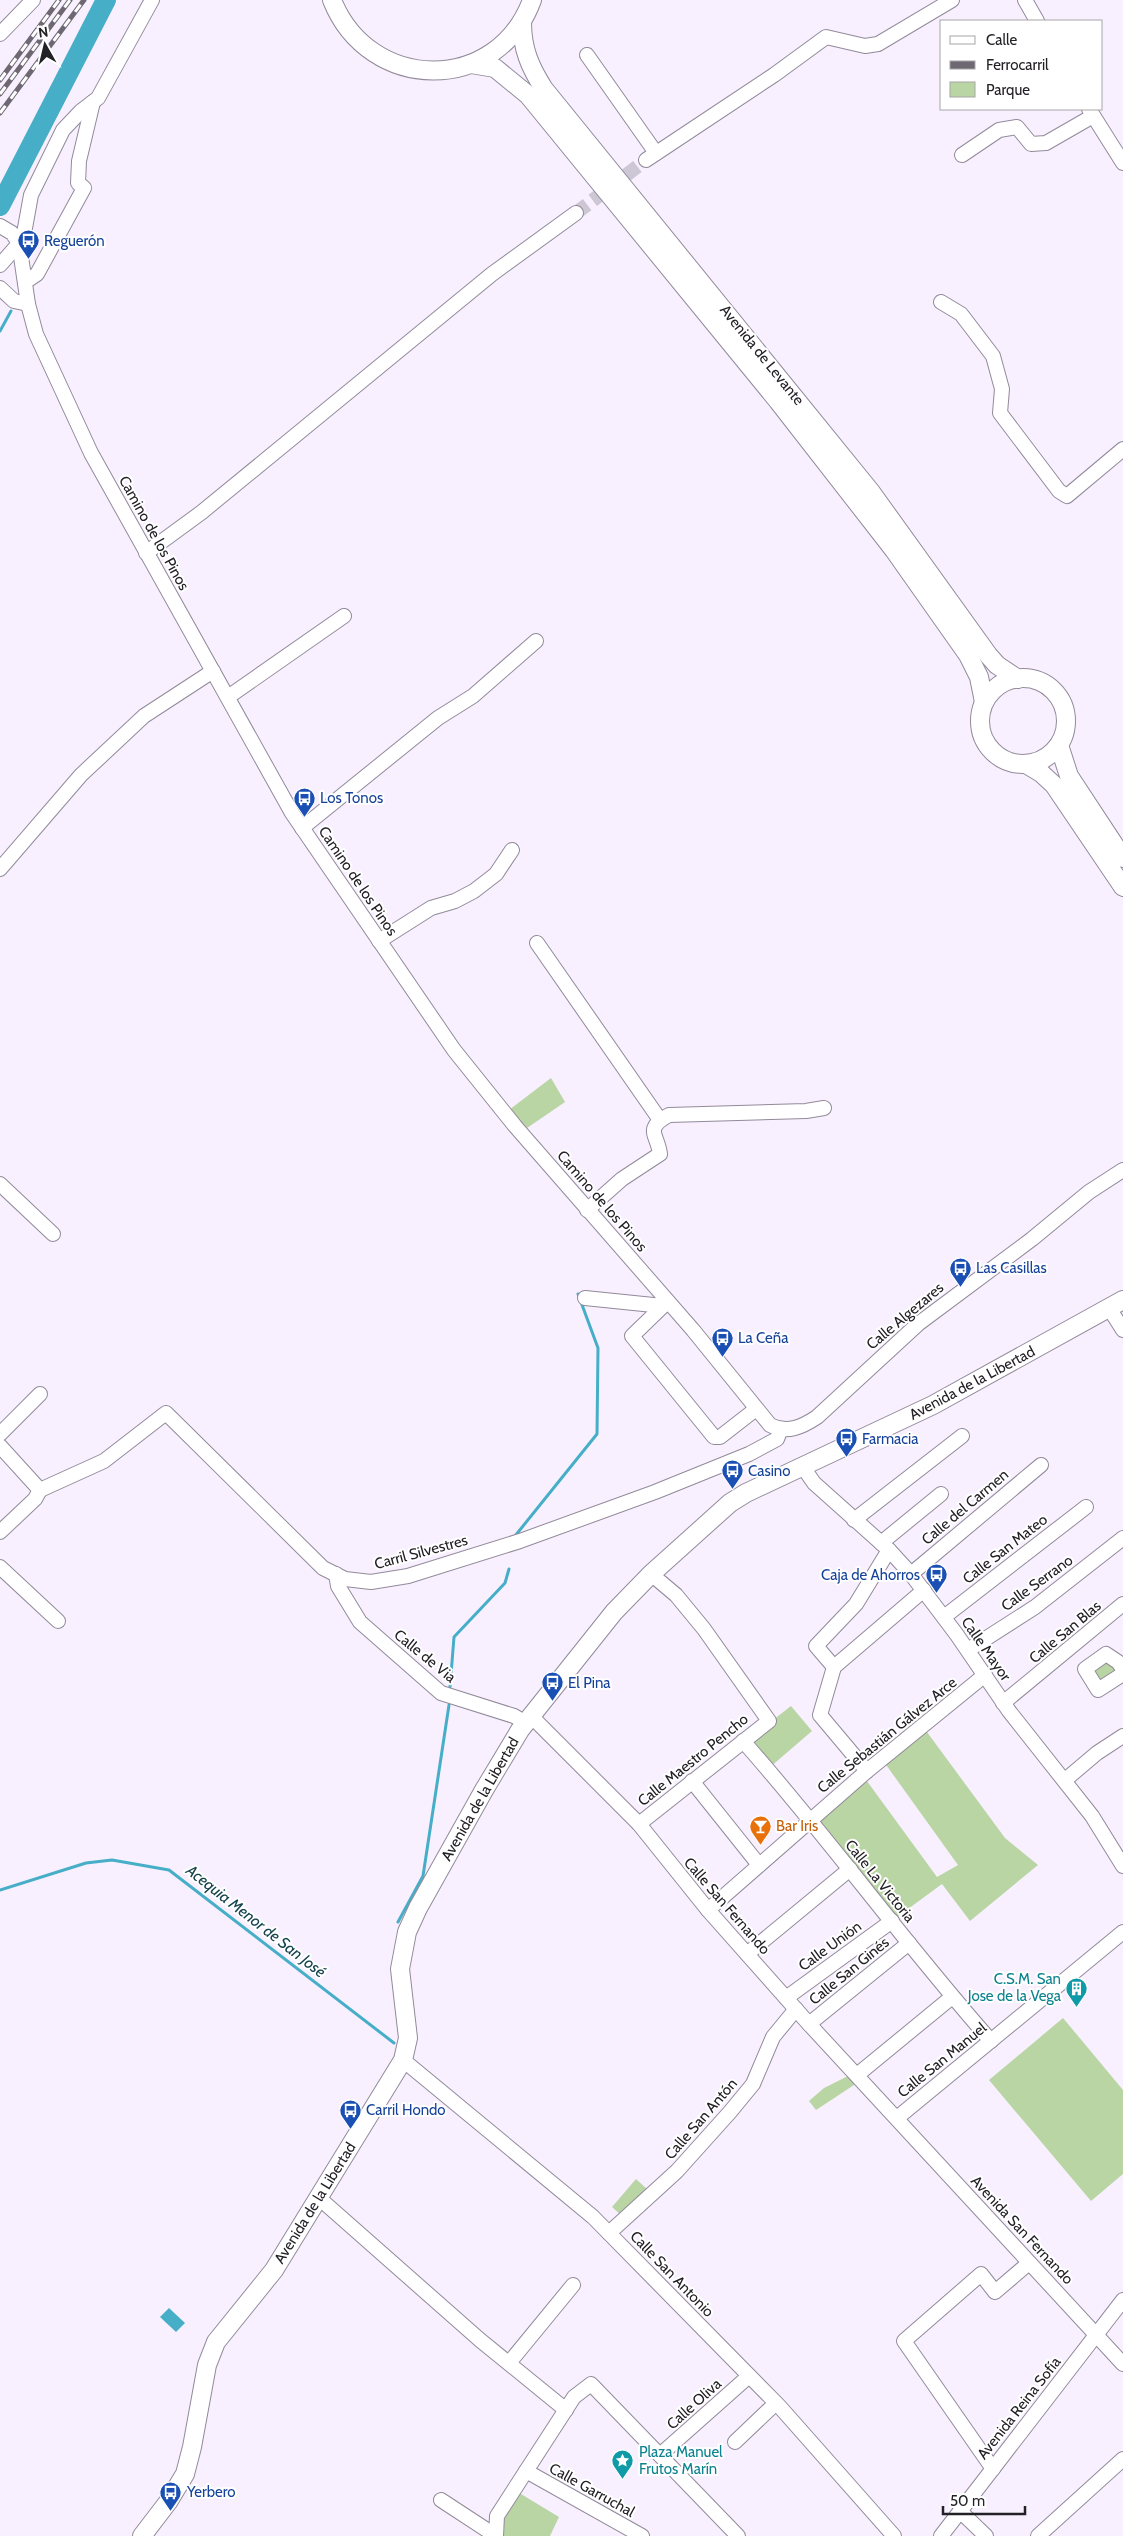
<svg xmlns="http://www.w3.org/2000/svg" width="1123" height="2536" font-family="Cabin,sans-serif">
<rect width="100%" height="100%" fill="#f8f0ff"/>
<g fill="#b9d5a3">
<polygon points="551,1078 565,1102 527,1128 509,1110"/>
<polygon points="1111,1657 1122,1672 1099,1686 1091,1669"/>
<polygon points="791,1706 812,1731 769,1768 746,1741"/>
<polygon points="924,1728 1005,1838 1038,1865 970,1921 942,1884 893,1920 812,1820 864,1777 937,1877 958,1865 884,1762"/>
<polygon points="1063,2018 1123,2090 1123,2174 1091,2201 989,2080"/>
<polygon points="848,2076 854,2079 854,2085 816,2110 809,2101 824,2088"/>
<polygon points="636,2179 648,2190 622,2216 612,2207"/>
<polygon points="516,2491 559,2517 550,2536 496,2536 497,2516"/>
</g>
<polygon fill="#46aec7" points="169,2308 185,2323 176,2332 160,2317"/>
<g fill="none" stroke-linecap="round" stroke-linejoin="round">
<g stroke="#46aec7" stroke-width="3">
<polyline points="0,331 11,311"/>
<polyline points="515,1536 597,1434 598,1348 578,1294"/>
<polyline points="450,1687 454,1637 505,1583 509,1569"/>
<polyline points="0,1890 86,1863 112,1860 169,1870 394,2043"/>
<polyline points="398,1922 423,1876 449,1705"/>
</g>
<polyline stroke="#46aec7" stroke-width="20" points="0,206 106,0"/>
<polyline stroke="#cdc6d4" stroke-width="14" stroke-dasharray="14 7" stroke-linecap="butt" points="576,213 646,160"/>
<defs>
<g id="minor">
<polyline points="1025,0 1037,21"/>
<polyline points="0,34 33,0"/>
<polyline points="587,55 656,153"/>
<polyline points="1089,109 1123,163"/>
<polyline points="962,155 999,130 1017,127 1031,144 1046,143 1093,116"/>
<polyline points="646,160 774,75 826,37 865,46 878,44 952,0"/>
<path d="M0 226 12 233 19 243 28 304 36 334 91 453 292 813 454 1050 515 1126 693 1330 770 1425C787 1434 802 1427 817 1417L918 1324 1032 1239 1089 1192 1123 1170"/>
<polyline points="0,265 23,239 31,195 63,130 81,111 98,98 152,0"/>
<polyline points="25,282 37,274 84,188 78,183 79,161 93,102"/>
<polyline points="0,288 14,301 28,304"/>
<polyline points="941,302 961,314 993,356 1002,389 1000,413 1059,491 1067,496 1123,449"/>
<polyline points="146,553 202,512 492,274 576,213"/>
<polyline points="228,697 344,616"/>
<polyline points="302,828 438,718 473,696 536,641"/>
<polyline points="0,869 81,775 144,716 213,671"/>
<polyline points="379,941 431,908 455,901 474,891 496,874 512,850"/>
<polyline points="537,943 660,1120"/>
<polyline points="0,1184 53,1234"/>
<path d="M587 1210 622 1179 660 1154C658 1135 643 1129 669 1115L806 1111 824 1108"/>
<polyline points="585,1298 663,1306 666,1303"/>
<polyline points="663,1306 632,1336 714,1437 720,1437 756,1409"/>
<polyline points="1109,1308 1123,1330"/>
<polyline points="0,1434 40,1394"/>
<polyline points="0,1446 40,1490"/>
<polyline points="803,1467 814,1483 889,1550 911,1574 957,1635 1009,1711 1092,1816 1123,1866"/>
<polyline points="40,1490 104,1461 166,1413 323,1568 345,1579 371,1582 408,1576 520,1541 655,1492 749,1454 777,1439 781,1429"/>
<polyline points="854,1520 962,1436"/>
<polyline points="0,1532 35,1499 40,1490"/>
<polyline points="881,1543 941,1494"/>
<polyline points="0,1567 58,1621"/>
<polyline points="336,1574 338,1586 360,1622 441,1693 514,1716 526,1723"/>
<polyline points="911,1574 1041,1465"/>
<polyline points="944,1617 1086,1507"/>
<polyline points="968,1650 1035,1607 1123,1538"/>
<polyline points="834,1667 816,1646 856,1604 889,1550"/>
<polyline points="1123,1669 1118,1662 1106,1654 1085,1669 1098,1690 1123,1674"/>
<polyline points="1003,1703 1123,1604"/>
<polyline points="531,1716 639,1824 708,1910 809,2024 1123,2364"/>
<path d="M743 1741C829 1838 905 1944 991 2041"/>
<polyline points="867,1771 820,1715 834,1667 924,1590"/>
<polyline points="1065,1780 1097,1753 1123,1736"/>
<polyline points="692,1781 759,1865"/>
<polyline points="639,1824 769,1721 704,1629 676,1595 651,1574"/>
<polyline points="708,1910 867,1771 985,1675"/>
<polyline points="747,1954 850,1869"/>
<polyline points="786,1998 892,1921"/>
<polyline points="809,2024 909,1943"/>
<polyline points="403,2060 593,2217 780,2407 894,2536"/>
<polyline points="857,2075 952,1997"/>
<polyline points="897,2118 1123,1932"/>
<polyline points="319,2198 480,2340 566,2410"/>
<polyline points="609,2233 677,2171 730,2112 753,2084 773,2037 796,2009"/>
<polyline points="509,2363 573,2285"/>
<polyline points="735,2442 776,2403"/>
<polyline points="660,2455 749,2376"/>
<polyline points="993,2469 904,2341 981,2274 995,2292 1029,2263"/>
<polyline points="526,2471 642,2536"/>
<polyline points="441,2500 496,2536"/>
<polyline points="960,2511 986,2536"/>
<polyline points="496,2536 497,2516 574,2397 591,2384 738,2536"/>
<polyline points="941,2536 1123,2300"/>
<polyline points="1038,2536 1123,2459"/>
</g>
<g id="major">
<path d="M332 0C369 93 497 95 532 0"/>
<path d="M522 22C522 49 530 67 544 89L871 492 989 656 997 665 1018 679"/>
<polyline points="471,64 495,68 528,95 778,401 894,550 968,655 979,677 984,702"/>
<circle cx="1023" cy="721" r="43"/>
<polyline points="1059,745 1069,776 1123,858"/>
<polyline points="1026,764 1041,773 1054,785 1123,887"/>
<polyline points="142,2536 168,2502 185,2474 192,2447 207,2365 216,2342 274,2270 403,2060 408,2038 400,1969 407,1932 418,1908 484,1790 520,1730 614,1612 651,1574 730,1503 746,1493 933,1405 1123,1300"/>
</g>
</defs>
<use href="#minor" stroke="#928a9a" stroke-width="16"/>
<use href="#major" stroke="#928a9a" stroke-width="20"/>
<use href="#minor" stroke="#fff" stroke-width="14"/>
<use href="#major" stroke="#fff" stroke-width="18"/>
<defs>
<g id="rail">
<polyline points="0,80 59,0"/>
<polyline points="0,94 70,0"/>
<polyline points="0,113 84,0"/>
</g>
</defs>
<use href="#rail" stroke="#6d6871" stroke-width="5"/>
<use href="#rail" stroke="#fff" stroke-width="3" stroke-dasharray="9" stroke-linecap="butt"/>
</g>
<defs>
<symbol id="bus-pin" viewBox="-11 -11 22 30"><path d="M0 17L-7.5 6A9.5 9.5 0 1 1 7.5 6Z" fill="#1a4fb4" stroke="#fff"/><path d="M-5-6H5V4H4V6H2V4H-2V6H-4V4H-5ZM-3.5-4V0h7V-4ZM-3.5 1.2v1.5H-2V1.2ZM2 1.2v1.5H3.5V1.2Z" fill="#fff"/></symbol>
<symbol id="bar-pin" viewBox="-11 -11 22 30"><path d="M0 17L-7.5 6A9.5 9.5 0 1 1 7.5 6Z" fill="#e8710a" stroke="#fff"/><path d="M-6-5H6L.8 .8V4.5H3.5V6h-7V4.5H-.8V.8Z" fill="#fff"/></symbol>
<symbol id="building-pin" viewBox="-11 -11 22 30"><path d="M0 17L-7.5 6A9.5 9.5 0 1 1 7.5 6Z" fill="#0f9aa8" stroke="#fff"/><path d="M-4-6H4V6H1V3H-1V6H-4ZM-2.5-4.3h1.7v1.8h-1.7ZM.8-4.3h1.7v1.8H.8ZM-2.5-1h1.7V.8h-1.7ZM.8-1h1.7V.8H.8Z" fill="#fff"/></symbol>
<symbol id="sight-pin" viewBox="-11 -11 22 30"><path d="M0 17L-7.5 6A9.5 9.5 0 1 1 7.5 6Z" fill="#0f9aa8" stroke="#fff"/><path d="M0-6L1.8-2.2L6-1.7L2.9 1.2L3.7 5.4L0 3.3L-3.7 5.4L-2.9 1.2L-6-1.7L-1.8-2.2Z" fill="#fff"/></symbol>
</defs>
<g fill-rule="evenodd">
<use href="#bus-pin" x="16" y="228" width="25" height="34"/>
<use href="#bus-pin" x="292" y="786" width="25" height="34"/>
<use href="#bus-pin" x="948" y="1256" width="25" height="34"/>
<use href="#bus-pin" x="710" y="1326" width="25" height="34"/>
<use href="#bus-pin" x="834" y="1426" width="25" height="34"/>
<use href="#bus-pin" x="720" y="1458" width="25" height="34"/>
<use href="#bus-pin" x="924" y="1562" width="25" height="34"/>
<use href="#bus-pin" x="540" y="1670" width="25" height="34"/>
<use href="#bar-pin" x="748" y="1814" width="25" height="34"/>
<use href="#building-pin" x="1064" y="1976" width="25" height="34"/>
<use href="#bus-pin" x="338" y="2098" width="25" height="34"/>
<use href="#sight-pin" x="610" y="2448" width="25" height="34"/>
<use href="#bus-pin" x="158" y="2480" width="25" height="34"/>
</g>
<g text-anchor="middle" dominant-baseline="central" stroke-width="4" stroke-linejoin="round" paint-order="stroke">
<g font-size="15" fill="#164399" stroke="#fff" text-anchor="start">
<text x="44" y="241">Reguerón</text>
<text x="320" y="798">Los Tonos</text>
<text x="976" y="1268">Las Casillas</text>
<text x="738" y="1338">La Ceña</text>
<text x="862" y="1439">Farmacia</text>
<text x="748" y="1471">Casino</text>
<text x="920" y="1575" text-anchor="end">Caja de Ahorros</text>
<text x="568" y="1683">El Pina</text>
<text x="366" y="2110">Carril Hondo</text>
<text x="187" y="2492">Yerbero</text>
</g>
<g font-size="15" fill="#232026" stroke="#fff">
<text transform="translate(762 355) rotate(51)">Avenida de Levante</text>
<text transform="translate(154 533) rotate(61)">Camino de los Pinos</text>
<text transform="translate(358 881) rotate(56)">Camino de los Pinos</text>
<text transform="translate(602 1201) rotate(49)">Camino de los Pinos</text>
<text transform="translate(905 1316) rotate(-40)">Calle Algezares</text>
<text transform="translate(972 1383) rotate(-28)">Avenida de la Libertad</text>
<text transform="translate(965 1507) rotate(-40)">Calle del Carmen</text>
<text transform="translate(1005 1549) rotate(-38)">Calle San Mateo</text>
<text transform="translate(421 1552) rotate(-15)">Carril Silvestres</text>
<text transform="translate(1037 1583) rotate(-36)">Calle Serrano</text>
<text transform="translate(1065 1632) rotate(-40)">Calle San Blas</text>
<text transform="translate(986 1649) rotate(55)">Calle Mayor</text>
<text transform="translate(425 1656) rotate(39)">Calle de Via</text>
<text transform="translate(887 1735) rotate(-39)">Calle Sebastián Gálvez Arce</text>
<text transform="translate(693 1760) rotate(-39)">Calle Maestro Pencho</text>
<text transform="translate(480 1799) rotate(-60)">Avenida de la Libertad</text>
<text transform="translate(880 1881) rotate(51)">Calle La Victoria</text>
<text transform="translate(727 1906) rotate(49)">Calle San Fernando</text>
<text transform="translate(830 1946) rotate(-36)">Calle Unión</text>
<text transform="translate(849 1971) rotate(-39)">Calle San Ginés</text>
<text transform="translate(942 2060) rotate(-39)">Calle San Manuel</text>
<text transform="translate(701 2119) rotate(-49)">Calle San Antón</text>
<text transform="translate(315 2203) rotate(-58)">Avenida de la Libertad</text>
<text transform="translate(1022 2230) rotate(47)">Avenida San Fernando</text>
<text transform="translate(672 2274) rotate(46)">Calle San Antonio</text>
<text transform="translate(694 2404) rotate(-42)">Calle Oliva</text>
<text transform="translate(1019 2408) rotate(-52)">Avenida Reina Sofía</text>
<text transform="translate(592 2490) rotate(29)">Calle Garruchal</text>
</g>
<g font-size="15" fill="#c56008" stroke="#fff" text-anchor="start">
<text x="776" y="1826">Bar Iris</text>
</g>
<g font-size="15" fill="#0d838f" stroke="#fff" text-anchor="end">
<text x="1061" y="1979">C.S.M. San<tspan x="1061" dy="17">Jose de la Vega</tspan></text>
<text x="639" y="2452" text-anchor="start">Plaza Manuel<tspan x="639" dy="17">Frutos Marín</tspan></text>
</g>
<g font-size="16" font-style="italic" fill="#15434e" stroke="#fff">
<text transform="translate(256 1921) rotate(38)">Acequia Menor de San José</text>
</g>
</g>
<rect x="940" y="20" width="162" height="90" fill="#ffffff" stroke="#a7a6a8"/>
<rect x="950" y="36" width="25" height="8" fill="#ffffff" stroke="#a7a6a8"/>
<text x="986" y="45" font-size="15" fill="#232026">Calle</text>
<rect x="950" y="61" width="25" height="8" fill="#6d6871" stroke="#a7a6a8"/>
<text x="986" y="70" font-size="15" fill="#232026">Ferrocarril</text>
<rect x="950" y="82" width="25" height="15" fill="#b9d5a3" stroke="#a7a6a8"/>
<text x="986" y="95" font-size="15" fill="#232026">Parque</text>
<g transform="translate(45 45) rotate(352)" stroke="#ffffff" stroke-width="4" paint-order="stroke">
<path d="M0-4L9 19L0 12L-9 19Z" fill="#232026"/>
<text y="-8" font-size="14" font-weight="bold" text-anchor="middle" fill="#232026">N</text>
</g>
<path d="M943 2506v8h82v-8" fill="none" stroke="#232026" stroke-width="2.5"/>
<text x="950" y="2506" font-size="15" fill="#232026" stroke="#ffffff" stroke-width="4" paint-order="stroke">50 m</text>
</svg>
